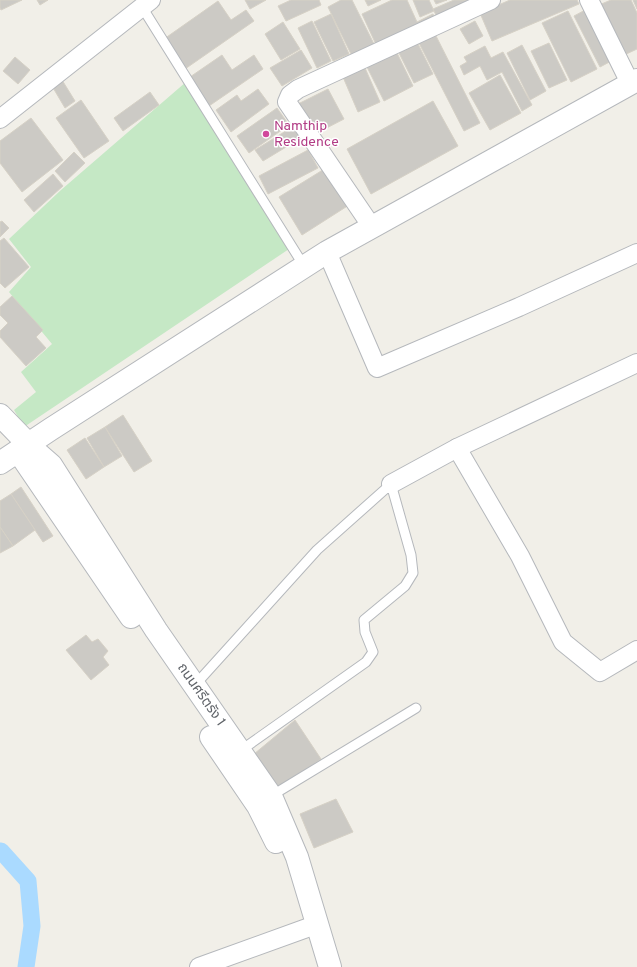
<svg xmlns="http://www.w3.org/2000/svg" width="637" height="967" font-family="Overpass,'Noto Sans Thai',sans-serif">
<rect width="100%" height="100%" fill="#f1efe8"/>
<polygon fill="#c5e8c5" points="186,82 289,249 24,427 14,410 36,392 21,372 52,344 9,292 31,267 9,239 61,190"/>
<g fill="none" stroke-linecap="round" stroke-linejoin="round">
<polyline stroke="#aadaff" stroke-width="17" points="0,851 1,851 28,881 32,926 26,967"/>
</g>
<g fill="#cccac5" stroke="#d6d1c6">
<polygon points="0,0 22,0 1,10 0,8"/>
<polygon points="37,0 48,0 40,5"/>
<polygon points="245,0 266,0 250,9"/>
<polygon points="291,0 319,0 321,5 286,21 278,6"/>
<polygon points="341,0 352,0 375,46 352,56 328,7"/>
<polygon points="365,0 381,0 368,6"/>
<polygon points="392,0 407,0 417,22 433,14 437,24 379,51 362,14"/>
<polygon points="413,0 429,0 434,11 420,17"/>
<polygon points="434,0 447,0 436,4"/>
<polygon points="454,0 485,0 439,21 433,9"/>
<polygon points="510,0 577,0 579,4 492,41 480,13"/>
<polygon points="611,0 631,0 637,13 637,49 622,56 599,5"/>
<polygon points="633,0 637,0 637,9"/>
<polygon points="218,1 231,20 246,10 254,21 185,69 164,39"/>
<polygon points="589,8 615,59 600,67 574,16"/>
<polygon points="568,11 597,69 571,82 542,23"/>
<polygon points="331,14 349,54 333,61 314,22"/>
<polygon points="312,21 331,61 317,68 298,28"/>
<polygon points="475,21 483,36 469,44 460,29"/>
<polygon points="283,22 300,49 281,60 265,34"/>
<polygon points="435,34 480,123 464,131 419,43"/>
<polygon points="417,42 433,74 414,83 398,51"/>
<polygon points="549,43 567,80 549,88 531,51"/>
<polygon points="522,45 546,91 530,100 507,53"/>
<polygon points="485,46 491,58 503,52 532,105 522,111 502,72 487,80 480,66 464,75 460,66 467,62 464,57"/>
<polygon points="301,50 312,68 282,86 270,68"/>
<polygon points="397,53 413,86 384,101 367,67"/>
<polygon points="222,55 232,70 254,55 263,69 209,106 190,77"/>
<polygon points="15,57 30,70 18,84 3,71"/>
<polygon points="365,68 380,102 358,112 343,77"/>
<polygon points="500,75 521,113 490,130 469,93"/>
<polygon points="62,80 75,101 65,108 52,86"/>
<polygon points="258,89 269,104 231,132 216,110 237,95 241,101"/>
<polygon points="328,89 344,119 313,135 298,104"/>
<polygon points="150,92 159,105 123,131 114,118"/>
<polygon points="81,100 109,141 84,158 56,118"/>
<polygon points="433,101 458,146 371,194 347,149"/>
<polygon points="277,108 289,125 249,153 237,136"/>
<polygon points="31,118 63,160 22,192 0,163 0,141"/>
<polygon points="294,126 301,138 263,161 255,150"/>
<polygon points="308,150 318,168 268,194 259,176"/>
<polygon points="74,152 85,163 65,182 55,171"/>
<polygon points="326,168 349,205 302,235 279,197"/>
<polygon points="53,174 63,186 34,212 24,200"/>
<polygon points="2,221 9,228 0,237 0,222"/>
<polygon points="4,238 29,267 5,288 0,283 0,241"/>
<polygon points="12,296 43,330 36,337 46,348 26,366 0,337 0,331 8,323 0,315 0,307"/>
<polygon points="123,415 152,461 134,472 105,427"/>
<polygon points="105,427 122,456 104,467 87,438"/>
<polygon points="85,438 104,467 86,479 67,450"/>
<polygon points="21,487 53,536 43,542 11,494"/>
<polygon points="11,494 35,530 13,546 0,527 0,501"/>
<polygon points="0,527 13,546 0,553"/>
<polygon points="86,635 92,642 98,639 108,651 103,657 109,665 91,680 66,650"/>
<polygon points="295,720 321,759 279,789 254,754"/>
<polygon points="336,799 353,832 314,848 300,814"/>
</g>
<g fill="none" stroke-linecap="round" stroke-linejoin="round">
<defs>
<g id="service">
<polyline points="142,7 304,266"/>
<polyline points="195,685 317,550 391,484 411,555 413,573 405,586 364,620 365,632 373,652 366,662 240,751"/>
<polyline points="271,796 416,708"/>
</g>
<g id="minor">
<polyline points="589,0 630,83"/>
<polyline points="0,119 151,0"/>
<polyline points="372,227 287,102 290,95 298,89 491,0"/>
<polyline points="327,252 377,368 519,307 637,253"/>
<polyline points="457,448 520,556 563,642 600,672 637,650"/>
<polyline points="391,484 457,448 637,363"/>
<polyline points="199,967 318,924"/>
</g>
<g id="tertiary">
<polyline points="0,415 35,451 51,465 156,630 271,796 297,857 330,967"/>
<polyline points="18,451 131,617"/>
<polyline points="0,463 51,429 327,252 637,80"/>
<polyline points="211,737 258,806 276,842"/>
</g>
</defs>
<use href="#service" stroke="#b5b8bc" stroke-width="11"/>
<use href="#minor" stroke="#b5b8bc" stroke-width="20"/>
<use href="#tertiary" stroke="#b5b8bc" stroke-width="24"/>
<use href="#service" stroke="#fff" stroke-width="9"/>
<use href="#minor" stroke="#fff" stroke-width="18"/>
<use href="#tertiary" stroke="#fff" stroke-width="22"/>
</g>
<circle fill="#d1479c" stroke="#fff" stroke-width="1.5" cx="266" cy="134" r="4"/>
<g text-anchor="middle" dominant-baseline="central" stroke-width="3" stroke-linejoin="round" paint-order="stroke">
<g font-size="14" fill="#b23c85" stroke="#fff" text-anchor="start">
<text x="274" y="126">Namthip<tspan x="274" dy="16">Residence</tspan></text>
</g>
<g font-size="14" fill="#5f6368" stroke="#fff">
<text transform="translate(201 695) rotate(55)">ถนนศรีตรัง 1</text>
</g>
</g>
</svg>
